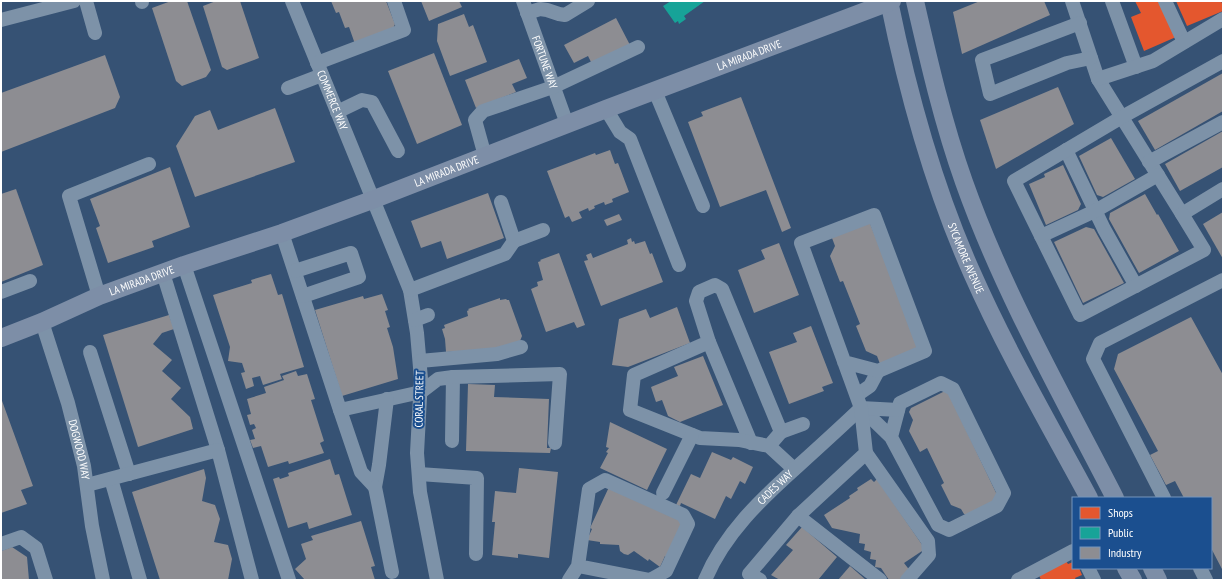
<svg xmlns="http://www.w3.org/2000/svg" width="1224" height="581" font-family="'PT Sans Narrow',sans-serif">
<rect width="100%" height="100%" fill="#365274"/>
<g fill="#e4572e">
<polygon points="1135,1 1162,1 1176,37 1144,51 1131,17 1141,13"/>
<polygon points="1176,1 1221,1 1223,6 1223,11 1187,26"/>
<polygon points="1066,561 1068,564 1073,562 1073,568 1079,568 1082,575 1075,578 1076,580 1041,580 1039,575"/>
</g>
<polygon fill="#17a398" points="671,1 705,1 684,16 686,19 679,24 678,21 675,23 663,6"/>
<g fill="#8d8d92">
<polygon points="171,1 187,1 211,70 206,77 182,86 176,81 152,8"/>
<polygon points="216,1 240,1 259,58 227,70 222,67 203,6"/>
<polygon points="331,1 386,1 395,24 393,29 355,44 349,27 345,28 339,12 336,13"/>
<polygon points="421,1 459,1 462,7 429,21"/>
<polygon points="980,1 1044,1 1050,15 962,54 953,12"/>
<polygon points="464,14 469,27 473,25 487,62 450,76 437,41 438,24"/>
<polygon points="616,18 630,45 592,64 588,56 574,63 564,45"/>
<polygon points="434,53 462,125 417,144 388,71"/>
<polygon points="105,55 120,97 115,108 1,152 1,93"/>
<polygon points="519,59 527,78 512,84 516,92 476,108 465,80"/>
<polygon points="1223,73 1223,111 1155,150 1138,121"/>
<polygon points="1058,87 1074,124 996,169 980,120"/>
<polygon points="741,97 791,228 782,232 766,190 720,207 688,122 703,116 701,112"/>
<polygon points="275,108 295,162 195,197 176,146 195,116 210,110 218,130"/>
<polygon points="1223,131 1223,167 1180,191 1165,164"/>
<polygon points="1111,138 1135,179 1103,197 1097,195 1079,156"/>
<polygon points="610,150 615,164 618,163 629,192 612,199 613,202 605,205 604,202 594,206 595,208 589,211 588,208 579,212 582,218 572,222 569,216 565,218 547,171 595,153 596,155"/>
<polygon points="1063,165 1081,204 1078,210 1046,225 1029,184 1045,177 1044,174"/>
<polygon points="170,167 190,227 152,241 154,247 108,263 96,228 100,226 90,199"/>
<polygon points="16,189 43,265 1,282 1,194"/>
<polygon points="488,193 504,238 447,259 441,241 421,248 411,221"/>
<polygon points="1145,194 1157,215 1158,214 1179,251 1139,273 1109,219 1110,213"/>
<polygon points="1223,212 1223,259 1203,224"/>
<polygon points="619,214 622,220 607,226 604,220"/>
<polygon points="869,221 921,348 880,364 877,356 866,351 856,326 860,324 843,281 840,282 830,256 835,246 832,238"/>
<polygon points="1086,227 1094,229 1124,283 1083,303 1054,242"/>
<polygon points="631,238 632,242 634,241 635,244 645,241 650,254 652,253 663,282 601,306 584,261 588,260 586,255 591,253 593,258 628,244 627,240"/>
<polygon points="779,243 799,295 754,313 738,270 765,259 761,250"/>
<polygon points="559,253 585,325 577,328 574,322 546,332 531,289 538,286 537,282 543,280 538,262 541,261 540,260"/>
<polygon points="271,274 278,295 282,294 304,367 280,374 282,379 263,385 260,376 252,378 254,386 246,389 241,373 245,372 242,363 228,361 230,347 213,295 252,283 251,280"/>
<polygon points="382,294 388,310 385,311 390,327 387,328 393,347 398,379 342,396 315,310 363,296 364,299"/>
<polygon points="500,298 500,300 506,299 507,300 509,300 522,336 520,341 495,349 446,352 445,339 442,329 445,328 444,325 468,316 467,311 469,310 468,309"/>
<polygon points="677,307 690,343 628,367 612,365 619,319 646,309 650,318"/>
<polygon points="169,315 174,329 162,333 153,344 172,360 162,371 181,388 171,399 190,417 193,429 138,447 103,335"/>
<polygon points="1191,317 1223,375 1223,571 1211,548 1211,498 1184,498 1175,481 1166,485 1150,455 1158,451 1114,369 1118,354"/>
<polygon points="811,326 833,383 822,387 824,391 789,404 769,352 797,342 793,333"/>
<polygon points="703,356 723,405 680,422 668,416 662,400 656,402 651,387 678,376 674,367"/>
<polygon points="296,371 298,376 307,374 315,399 311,400 324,441 320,443 324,453 289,464 288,461 268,467 261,446 253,448 250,440 255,439 252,430 256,428 254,424 250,425 247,415 251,414 247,399 266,393 264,387 284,380 282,376"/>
<polygon points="468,384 495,385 494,397 549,399 547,448 551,448 550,453 466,451"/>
<polygon points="945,391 948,392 999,499 967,515 964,514 961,509 951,505 941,485 944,483 927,448 920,452 909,431 913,420 909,412 911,408"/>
<polygon points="1,398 33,486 21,490 27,504 1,513"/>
<polygon points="610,422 667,449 647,490 600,468 608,453 606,452 609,448 606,447"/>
<polygon points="712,452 731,460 733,457 753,467 745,484 740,481 731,499 726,496 715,519 681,503 680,506 676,505 691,474 700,478"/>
<polygon points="330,459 335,475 339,474 352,515 309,529 307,522 288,528 273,479 279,477 280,479 289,476 288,473"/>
<polygon points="519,468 558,472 549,558 518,554 518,558 492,555 495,522 492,522 495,491 516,493"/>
<polygon points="204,469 206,478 202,501 215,505 220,519 214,542 228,545 232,559 228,580 160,580 132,492"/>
<polygon points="871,479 874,482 877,479 925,549 904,563 911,572 899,580 889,580 881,568 875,567 876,560 870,559 871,552 864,550 865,544 859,543 860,534 832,528 824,515 850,498 849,496 858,490 857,488"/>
<polygon points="609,487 684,521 668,557 665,556 660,567 649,559 648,561 634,551 628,555 624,554 620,551 619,545 600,544 600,542 587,540 592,529 590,528"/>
<polygon points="361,521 375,566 371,567 375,580 305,580 295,569 306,559 301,544 313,540 311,536"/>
<polygon points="802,527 837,557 818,580 780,580 771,575 793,550 786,545"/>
<polygon points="12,547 27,557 29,580 1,580 1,551"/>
<polygon points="850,566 866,580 838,580"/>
</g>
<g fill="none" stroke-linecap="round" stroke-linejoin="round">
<g stroke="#7d92a8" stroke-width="14">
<polyline points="86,1 95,33"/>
<polyline points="142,1 142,2"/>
<path id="s1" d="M292 1 410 290 417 333 421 379 417 453 420 492 437 580"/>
<path id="s2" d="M523 1 567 124"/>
<polyline points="1072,1 1098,79 1182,214 1223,189"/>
<polyline points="1112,1 1136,67"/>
<polyline points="1165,1 1184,42"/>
<polyline points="527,13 540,9 547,10 559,14 565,15 588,1"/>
<polyline points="1,20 74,1"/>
<polyline points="1080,23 982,60 990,94 1067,63 1091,58"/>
<polyline points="317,63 404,30 394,1"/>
<polyline points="1098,79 1153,61 1223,19"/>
<polyline points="288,88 322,75"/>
<polyline points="655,91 703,206"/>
<polyline points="606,109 620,132 630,139 679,265"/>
<polyline points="337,112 362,100 372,102 398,151"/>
<polyline points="1066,150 1104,229 1136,286"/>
<polyline points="485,156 475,120 483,111 553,87 638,47"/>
<polyline points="1149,162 1223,122"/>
<polyline points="1182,214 1204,250 1080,315 1014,181 1122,117 1223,61"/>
<polyline points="282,233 340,410 421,392 438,379 453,377 452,441"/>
<polyline points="1041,236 1095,211 1158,175"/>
<polyline points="514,241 543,230"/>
<polyline points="184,265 289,580"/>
<polyline points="295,271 351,253 359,277 303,296"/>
<polyline points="163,273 218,450"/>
<polyline points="410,290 505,254 514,241 501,202"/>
<polyline points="1,292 30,281"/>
<polyline points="99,296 69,196 149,164"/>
<polyline points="415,320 428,315"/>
<path id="s3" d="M42 322 68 403 84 466 92 526 103 580"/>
<polyline points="709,342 751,443"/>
<polyline points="90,352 129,474"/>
<polyline points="420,361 497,354 521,347"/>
<polyline points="453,377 560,374 555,443"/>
<polyline points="857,395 870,386 878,371"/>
<polyline points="861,408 891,437 938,525 949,530 997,506 1004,493 953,389 941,383 900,403 891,437"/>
<polyline points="861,408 898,410"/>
<polyline points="340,410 361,472 375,487 379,465 387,399"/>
<polyline points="781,432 803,424"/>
<polyline points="769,446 781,432 722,289 715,285 699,292 696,301 709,342 634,375 630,410 700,438 739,440 769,446 794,469"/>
<polyline points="866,453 928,541 929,555 907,580"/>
<polyline points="419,474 477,478 476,554"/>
<polyline points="111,479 140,580"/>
<polyline points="87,485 218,450 252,580"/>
<polyline points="375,487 392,572"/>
<polyline points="663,493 692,435"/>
<polyline points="1164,498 1093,359 1100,343 1223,280"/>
<polyline points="798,516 880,580"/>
<polyline points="1,544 21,537 36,548 46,580"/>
<polyline points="1088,568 1094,580"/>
<polyline points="1200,568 1206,580"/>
<polyline points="569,580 578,566 589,489 605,480 683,515 688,524 666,571 650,580 578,566"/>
<path id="s4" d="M705 580C724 534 761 499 798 466 819 447 840 428 861 408"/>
<polyline points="760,580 749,574 798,516 866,453 861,408 801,243 874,215 925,351 878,371 844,362"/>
<polyline points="1018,580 1073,551"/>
</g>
<g stroke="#7d8ea7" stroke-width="18">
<path id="s5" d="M889 1C908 94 933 186 972 273 1006 350 1049 424 1089 498"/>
<path d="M915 1C929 62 943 123 964 182 1003 292 1062 395 1115 498"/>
<path id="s6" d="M1 338 42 322 99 296 184 265 282 233 372 200 606 109 892 1"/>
<polyline points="1126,568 1133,580"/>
<polyline points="1152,568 1158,580"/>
</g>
</g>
<g text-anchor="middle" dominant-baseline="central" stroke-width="4" stroke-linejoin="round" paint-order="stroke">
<g font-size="11" fill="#fff" stroke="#1b4f8f">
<text stroke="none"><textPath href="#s6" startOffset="800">LA MIRADA DRIVE</textPath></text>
<text stroke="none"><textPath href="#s2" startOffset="65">FORTUNE WAY</textPath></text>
<text stroke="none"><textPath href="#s1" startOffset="107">COMMERCE WAY</textPath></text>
<text stroke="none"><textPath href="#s6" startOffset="476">LA MIRADA DRIVE</textPath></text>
<text stroke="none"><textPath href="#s5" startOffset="269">SYCAMORE AVENUE</textPath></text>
<text stroke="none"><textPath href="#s6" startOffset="152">LA MIRADA DRIVE</textPath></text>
<text transform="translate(419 399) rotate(-89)">CORAL STREET</text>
<text stroke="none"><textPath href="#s3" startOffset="133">DOGWOOD WAY</textPath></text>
<text stroke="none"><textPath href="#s4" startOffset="117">CADES WAY</textPath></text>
</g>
</g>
<rect width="1224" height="581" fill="none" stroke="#ffffff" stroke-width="4"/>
<rect x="1072" y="497" width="140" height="72" fill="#1b4f8f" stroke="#7695bc"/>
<rect x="1080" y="507" width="20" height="12" fill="#e4572e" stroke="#7695bc"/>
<text x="1108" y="517" font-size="12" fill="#ffffff">Shops</text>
<rect x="1080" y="527" width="20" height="12" fill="#17a398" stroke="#7695bc"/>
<text x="1108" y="537" font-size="12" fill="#ffffff">Public</text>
<rect x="1080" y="547" width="20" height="12" fill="#8d8d92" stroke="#7695bc"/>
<text x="1108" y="557" font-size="12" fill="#ffffff">Industry</text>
</svg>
